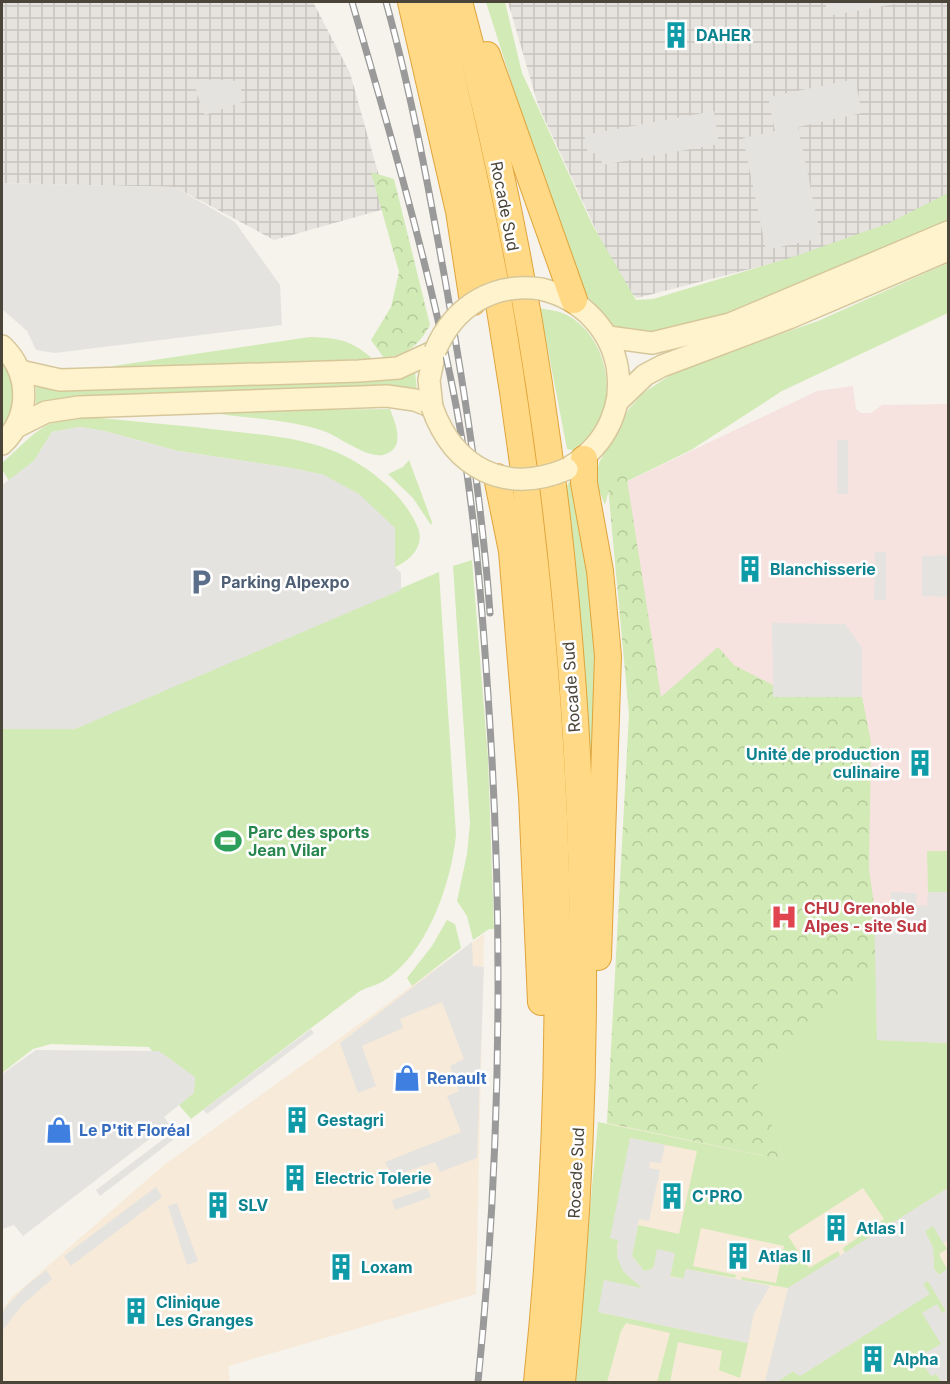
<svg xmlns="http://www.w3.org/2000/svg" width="950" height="1384" font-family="Inter,sans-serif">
<defs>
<pattern id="industrial-grid" width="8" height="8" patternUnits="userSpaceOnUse" patternTransform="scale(1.5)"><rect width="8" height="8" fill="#e6e2dd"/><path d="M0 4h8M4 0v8" fill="none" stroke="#c7c3be"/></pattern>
<pattern id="forest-crowns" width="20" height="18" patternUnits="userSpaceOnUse" patternTransform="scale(1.5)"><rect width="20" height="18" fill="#d2eab5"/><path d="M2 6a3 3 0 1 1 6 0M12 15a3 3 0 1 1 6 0" fill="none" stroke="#b6ca9c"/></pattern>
</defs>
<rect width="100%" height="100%" fill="#f6f3ec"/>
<g fill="#f7ead8">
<polygon points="484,934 476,1294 232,1365 228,1367 230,1382 2,1382 2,1310 11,1298 164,1165"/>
<polygon points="607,1123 784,1160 948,1171 948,1382 589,1382"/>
</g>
<g fill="url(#industrial-grid)">
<polygon points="2,2 313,2 350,73 388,208 274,240 175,187 2,183"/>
<polygon points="508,2 948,2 948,212 922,225 637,298 628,290 608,256 538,105"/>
</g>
<polygon fill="#f6e3e0" points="853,386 856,409 861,413 871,413 882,405 948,404 948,1171 632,710 609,490 817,391"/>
<g fill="#d2eab5">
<polygon points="486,2 505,2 522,73 592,224 636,300 653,299 796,256 889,223 948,193 948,222 768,302 651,337 615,327 584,296 535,156"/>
<polygon points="948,263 948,313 782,391 691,450 609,490 605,505 594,479 600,461 628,410 643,393 680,369 818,321"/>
<path d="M540 308C548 310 560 311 567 315 607 337 617 393 596 431 591 439 582 445 576 451L567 449Z"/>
<path d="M310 337C339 338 351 340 373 359L113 369V366Z"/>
<path d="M2 362C19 386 14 407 2 431Z"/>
<polygon points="415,371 417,392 74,398 48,401 36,406 36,385 57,387"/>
<path d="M390 409C395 423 406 446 386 454 371 461 341 438 326 432 294 420 254 419 220 414V411Z"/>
<path d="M79 416C129 421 179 425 229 431 262 435 296 437 328 449 363 461 404 493 418 528 425 546 410 561 395 567V528L324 475 291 468 178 451 104 431 80 427 52 432 34 461 9 481 2 469V463C30 439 39 421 79 416Z"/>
<polygon points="409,460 432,522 431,525 413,498 388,474 403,467"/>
<polygon points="569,482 576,484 598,616 594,873 582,649 565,490"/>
<polygon points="472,560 488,758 494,929 489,929 473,940 467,916 457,901 467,854 470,823 453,566"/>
<path d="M439 572 456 835C451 884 427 955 382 982 375 986 367 987 360 991L191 1119 179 1105 186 1099V1093L149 1047 51 1044 33 1049 2 1073V729H74Z"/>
<polygon points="927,851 948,851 948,892 928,892"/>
<polygon points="447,920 455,924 461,948 412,986 407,978 432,946"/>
<path d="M876 964 877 1040 948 1043V1188L845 1253 843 1248 884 1219 863 1188 788 1236 809 1268 838 1251 840 1256 788 1288 742 1280 741 1277 776 1283 784 1246 701 1228 693 1266 736 1275 735 1278 686 1269 684 1279 670 1276 675 1253 651 1270 644 1271 632 1256 638 1225 679 1234 697 1151 630 1138 617 1249C618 1268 628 1278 644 1288L598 1312 748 1343 740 1378 719 1370 722 1351 678 1342 670 1382H657L670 1333 626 1323 621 1331 607 1382H574L598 1122 784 1160 752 1071Z"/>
<polygon points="933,1226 947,1249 939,1254 948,1271 947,1269 939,1275 934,1269 933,1248 925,1231"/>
<polygon points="928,1281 946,1311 942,1313 942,1344 932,1376 936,1373 942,1382 777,1382 793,1371 800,1376 929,1294 922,1283"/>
</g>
<g fill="url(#forest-crowns)">
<path d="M371 172 394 179 430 325C419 345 407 355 384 358L371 340 391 307 399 272Z"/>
<polygon points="613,468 623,469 626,473 661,697 718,647 734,665 773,685 773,697 862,697 871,742 869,869 874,905 876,964 753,1071 784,1160 607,1123 629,714 607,476"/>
</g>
<g fill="#e5e3e0">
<polygon points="825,2 906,2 828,16"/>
<polygon points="197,79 238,81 245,101 205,115 196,92"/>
<polygon points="855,79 862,113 798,127 821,238 766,250 743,138 775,131 768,97"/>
<polygon points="714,111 719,144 602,165 600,152 588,154 584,135"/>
<polygon points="2,183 175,187 235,222 280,285 282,325 55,353 36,350 27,331 2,309"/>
<polygon points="80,427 104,431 178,451 291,468 324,475 359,494 395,528 395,567 401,573 401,590 75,729 2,729 2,485 34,461 52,432"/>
<rect x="837" y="440" width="11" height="54"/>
<polygon points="875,552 886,552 886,600 874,600"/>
<polygon points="948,555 948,597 922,596 922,556"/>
<polygon points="772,623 845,624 862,648 862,697 773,697"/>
<polygon points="891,892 917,893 916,905 913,905 927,906 928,892 948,892 948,1043 877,1040 874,905 891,905"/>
<polygon points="472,942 473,966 484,967 477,1158 440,1172 435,1162 392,1176 385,1162 461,1132 447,1096 459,1091 450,1066 464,1059 442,1002 400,1019 403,1028 362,1046 376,1086 358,1093 340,1043"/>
<polygon points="311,1029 314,1033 207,1114 203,1110"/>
<polygon points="36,1050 159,1051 195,1077 194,1093 164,1117 169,1124 23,1236 14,1225 2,1229 2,1074"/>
<polygon points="169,1135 173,1140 100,1196 96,1190"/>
<polygon points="630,1138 665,1145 661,1163 650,1162 649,1168 660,1170 649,1221 639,1219 632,1256 644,1271 650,1270 654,1266 657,1249 675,1253 670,1277 683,1279 686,1269 770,1286 754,1313 748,1343 598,1312 604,1280 642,1288 623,1271 617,1257 618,1240 610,1238"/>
<polygon points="156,1187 162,1197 71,1266 64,1256"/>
<polygon points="427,1188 431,1197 395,1210 392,1200"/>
<polygon points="948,1188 948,1240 943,1243 933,1226 925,1231 933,1248 934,1269 939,1275 947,1269 948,1271 948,1379 942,1382 936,1374 931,1376 918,1357 941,1344 922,1313 937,1304 942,1313 946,1311 928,1281 923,1284 930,1294 800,1376 793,1371 777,1382 765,1382 788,1288"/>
<polygon points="177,1203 198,1261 187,1265 168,1206"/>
<polygon points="46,1270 52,1279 22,1305 2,1331 2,1314 6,1307 26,1286"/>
</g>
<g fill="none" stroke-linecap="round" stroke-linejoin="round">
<defs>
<g id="secondary">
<path d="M541 289C629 310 647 420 570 467"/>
<polyline points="608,337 652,343 730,324 948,232"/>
<path d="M2 346C31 373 31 417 2 444"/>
<polyline points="20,371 60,380 359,371 398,368 435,351"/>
<polyline points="618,401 645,375 662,366 789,318 948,250"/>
<polyline points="432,407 429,380 435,351"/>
<polyline points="16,427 46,412 79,407 387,396 415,400 432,407"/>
</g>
<g id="trunk">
<polyline points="411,2 459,211 473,302"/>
<path d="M434 2C459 106 483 210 501 316 560 668 574 1027 537 1382"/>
<path d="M459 2C578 442 609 929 562 1382"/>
<polyline points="487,55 574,300"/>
<polyline points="584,459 584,483 600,571 608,656 598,957"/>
<polyline points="497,477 512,551 532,796 541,1002"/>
</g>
</defs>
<use href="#secondary" stroke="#d6c79b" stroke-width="24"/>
<use href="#trunk" stroke="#e0a43c" stroke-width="28"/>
<use href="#secondary" stroke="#fff3cd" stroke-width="21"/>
<use href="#trunk" stroke="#ffd985" stroke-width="26"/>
<defs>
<g id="rail">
<path d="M352 2C388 125 424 249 450 375 472 479 481 590 488 695 504 924 501 1154 478 1382"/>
<path d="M386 2C412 95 429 190 446 285 465 394 482 503 490 613"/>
</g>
</defs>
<use href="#rail" stroke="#9a9a9a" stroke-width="7"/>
<use href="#rail" stroke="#fff" stroke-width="4.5" stroke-dasharray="14" stroke-linecap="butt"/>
<defs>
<g id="secondary-bridge">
<path d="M435 351C454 306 493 282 541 289"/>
<path d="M432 407C454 469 506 495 567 469"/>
</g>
</defs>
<use href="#secondary-bridge" stroke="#d6c79b" stroke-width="24" stroke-linecap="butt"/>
<use href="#secondary-bridge" stroke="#fff3cd" stroke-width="21"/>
</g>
<defs>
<symbol id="building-bare" viewBox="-9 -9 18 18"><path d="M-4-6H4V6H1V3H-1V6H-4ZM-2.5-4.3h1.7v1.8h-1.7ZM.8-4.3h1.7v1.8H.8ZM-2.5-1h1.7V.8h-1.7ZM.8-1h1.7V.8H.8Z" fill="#0f9aa8" stroke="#fff" stroke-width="2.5" paint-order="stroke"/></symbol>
<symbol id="parking-bare" viewBox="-9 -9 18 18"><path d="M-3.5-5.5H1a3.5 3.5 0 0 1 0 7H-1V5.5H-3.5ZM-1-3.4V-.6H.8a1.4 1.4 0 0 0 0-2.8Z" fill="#5c6f8a" stroke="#fff" stroke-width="2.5" paint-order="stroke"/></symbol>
<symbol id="stadium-bare" viewBox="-9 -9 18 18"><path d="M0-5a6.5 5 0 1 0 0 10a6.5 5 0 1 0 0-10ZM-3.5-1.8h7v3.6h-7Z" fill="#2e9e5b" stroke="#fff" stroke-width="2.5" paint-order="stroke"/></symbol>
<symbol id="hospital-bare" viewBox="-9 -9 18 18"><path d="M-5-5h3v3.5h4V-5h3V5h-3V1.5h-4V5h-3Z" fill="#e0444e" stroke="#fff" stroke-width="2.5" paint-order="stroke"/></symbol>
<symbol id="shop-bare" viewBox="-9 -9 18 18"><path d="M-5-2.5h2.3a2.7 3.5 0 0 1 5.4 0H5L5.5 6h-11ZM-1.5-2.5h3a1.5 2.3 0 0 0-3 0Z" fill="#3f7fe0" stroke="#fff" stroke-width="2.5" paint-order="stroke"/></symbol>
</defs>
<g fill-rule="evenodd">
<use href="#building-bare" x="657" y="16" width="38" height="38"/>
<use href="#building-bare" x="731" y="550" width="38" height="38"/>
<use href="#parking-bare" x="182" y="563" width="38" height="38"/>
<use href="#building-bare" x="901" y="744" width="38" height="38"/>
<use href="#stadium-bare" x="209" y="822" width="38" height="38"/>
<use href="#hospital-bare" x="765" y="898" width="38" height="38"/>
<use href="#shop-bare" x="388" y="1059" width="38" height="38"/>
<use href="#building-bare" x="278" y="1101" width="38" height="38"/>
<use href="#shop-bare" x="40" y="1111" width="38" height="38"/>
<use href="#building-bare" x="276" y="1159" width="38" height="38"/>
<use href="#building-bare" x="653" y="1177" width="38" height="38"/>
<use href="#building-bare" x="199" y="1186" width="38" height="38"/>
<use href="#building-bare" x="817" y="1209" width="38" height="38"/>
<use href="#building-bare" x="719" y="1237" width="38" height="38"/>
<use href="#building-bare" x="322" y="1248" width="38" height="38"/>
<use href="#building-bare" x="117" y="1292" width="38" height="38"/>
<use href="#building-bare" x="854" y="1340" width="38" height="38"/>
</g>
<g text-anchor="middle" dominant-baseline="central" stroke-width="5" stroke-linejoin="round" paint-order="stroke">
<g font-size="16" font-weight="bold" fill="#0d838f" stroke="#fff" text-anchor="start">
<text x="696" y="35">DAHER</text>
<text x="770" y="569">Blanchisserie</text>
<text x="900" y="754" text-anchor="end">Unité de production<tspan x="900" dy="18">culinaire</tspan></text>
<text x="317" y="1120">Gestagri</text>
<text x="315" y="1178">Electric Tolerie</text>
<text x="692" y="1196">C'PRO</text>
<text x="238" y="1205">SLV</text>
<text x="856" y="1228">Atlas I</text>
<text x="758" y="1256">Atlas II</text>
<text x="361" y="1267">Loxam</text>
<text x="156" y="1302">Clinique<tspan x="156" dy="18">Les Granges</tspan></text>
<text x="893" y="1359">Alpha</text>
</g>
<g font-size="16" fill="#4b4439" stroke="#fff">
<text transform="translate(505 206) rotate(79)">Rocade Sud</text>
<text transform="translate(571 687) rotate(-94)">Rocade Sud</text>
<text transform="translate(576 1173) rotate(-87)">Rocade Sud</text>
</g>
<g font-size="16" font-weight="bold" fill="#4e5e75" stroke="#fff" text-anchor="start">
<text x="221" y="582">Parking Alpexpo</text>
</g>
<g font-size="16" font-weight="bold" fill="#27864d" stroke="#fff" text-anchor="start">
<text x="248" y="832">Parc des sports<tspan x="248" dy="18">Jean Vilar</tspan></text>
</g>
<g font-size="16" font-weight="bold" fill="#be3a42" stroke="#fff" text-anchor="start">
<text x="804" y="908">CHU Grenoble<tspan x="804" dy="18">Alpes - site Sud</tspan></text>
</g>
<g font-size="16" font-weight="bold" fill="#366cbe" stroke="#fff" text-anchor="start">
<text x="427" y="1078">Renault</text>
<text x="79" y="1130">Le P'tit Floréal</text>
</g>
</g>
<rect width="950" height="1384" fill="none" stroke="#4b4439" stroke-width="6"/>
</svg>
